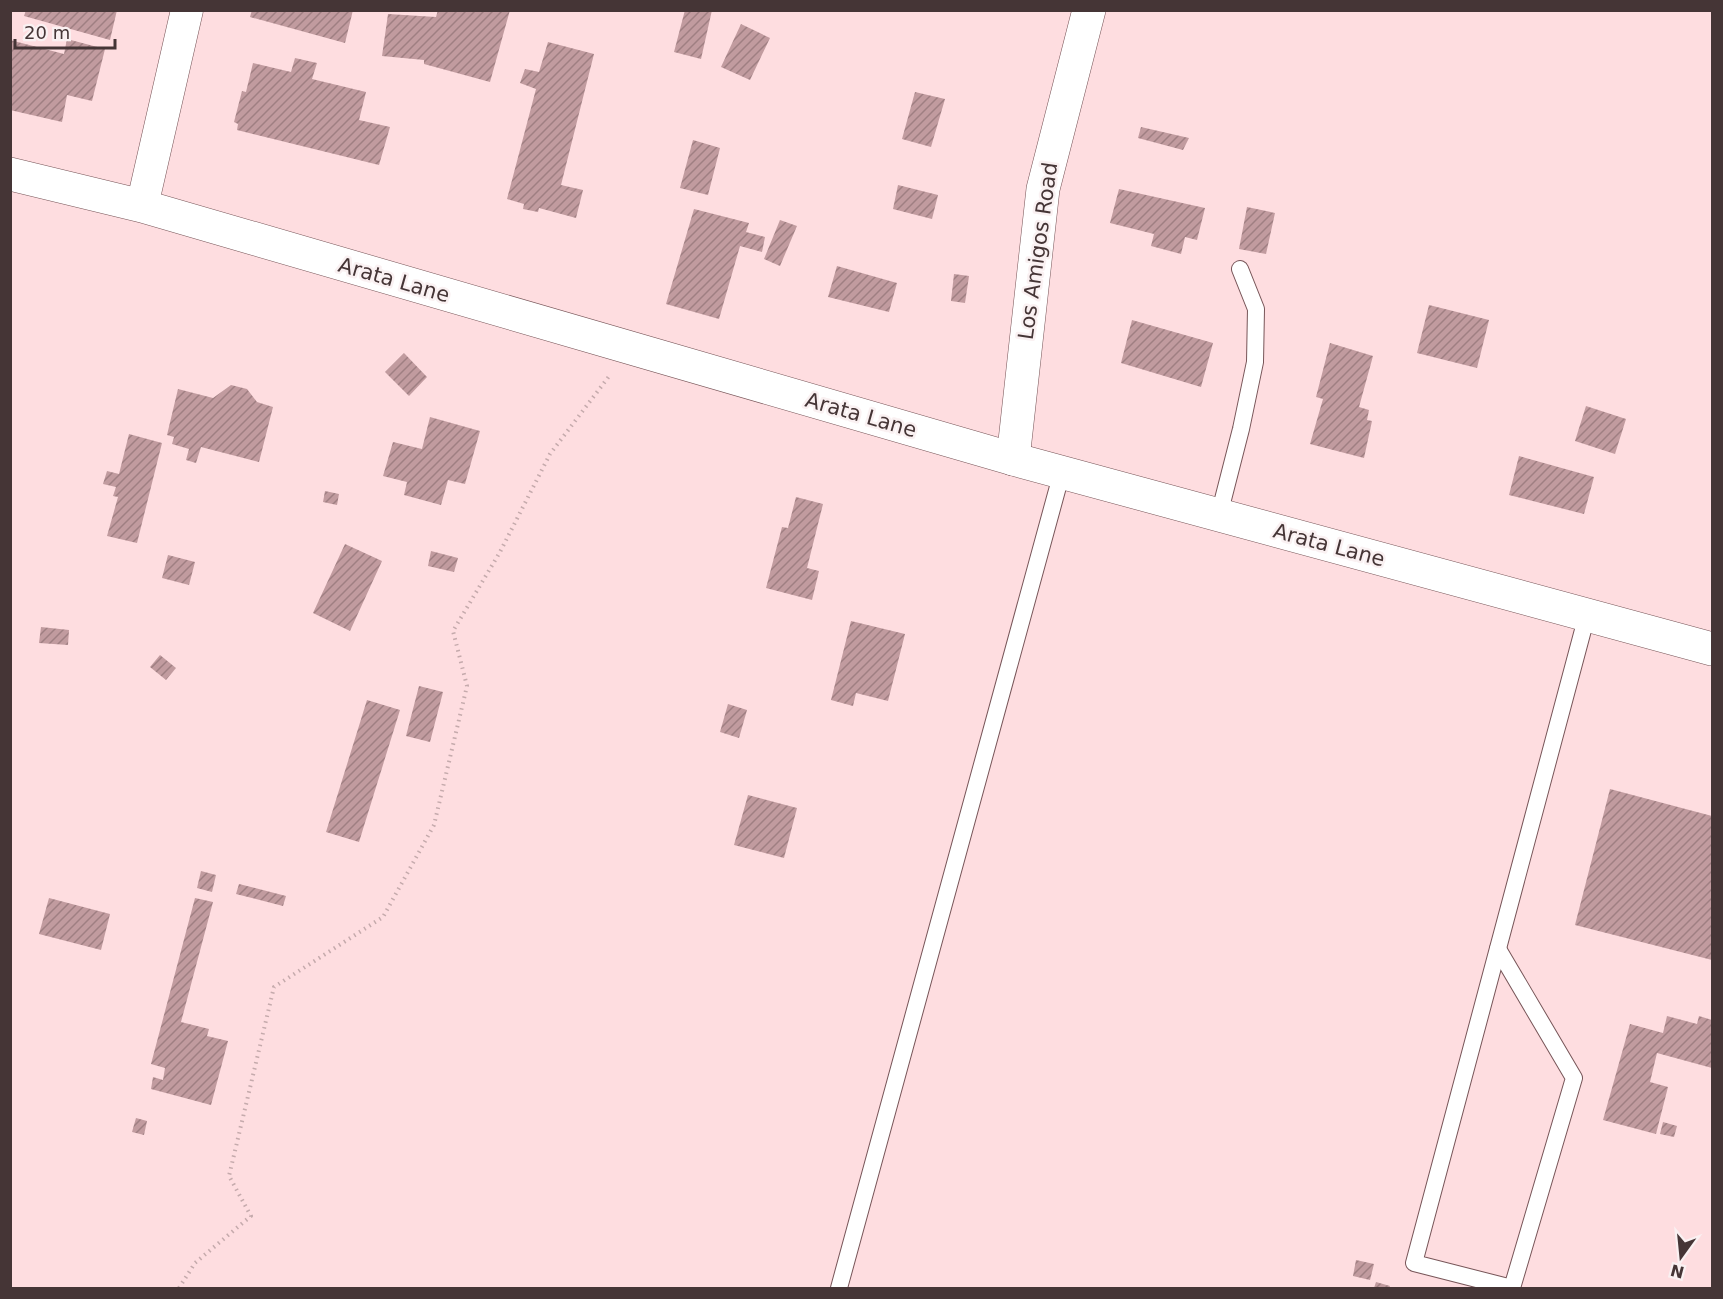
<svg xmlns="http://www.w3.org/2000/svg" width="1723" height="1299" font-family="'DejaVu Sans',sans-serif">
<defs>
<pattern id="building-hatch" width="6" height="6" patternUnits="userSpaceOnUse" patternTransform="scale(1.5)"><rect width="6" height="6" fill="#c19b9f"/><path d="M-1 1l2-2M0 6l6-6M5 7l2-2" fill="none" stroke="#9f7f82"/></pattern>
</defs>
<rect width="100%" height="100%" fill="#fedde0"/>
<g fill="url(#building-hatch)">
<polygon points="26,10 117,10 110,40 24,16"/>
<polygon points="252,10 353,10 345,43 250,17"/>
<polygon points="438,10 510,10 490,82 424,64 424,60 382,56 388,14 436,17"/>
<polygon points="685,10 712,10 701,59 674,52"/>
<polygon points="741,24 770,38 750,80 721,67"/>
<polygon points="67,39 105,49 92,101 67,95 62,122 10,110 10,40 64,54"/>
<polygon points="548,42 594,54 561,185 583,190 576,218 539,208 538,212 523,209 524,204 507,199 536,89 520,83 525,69 539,72"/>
<polygon points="295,58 317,63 312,79 366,92 359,120 390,127 379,165 237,130 238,124 234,122 242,91 246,92 253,63 291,72"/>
<polygon points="915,92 945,99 931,147 902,139"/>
<polygon points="1141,127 1189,138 1183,150 1138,138"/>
<polygon points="693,140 720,148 708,195 680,188"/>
<polygon points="898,185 938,195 932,219 893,209"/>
<polygon points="1119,189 1205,208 1197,240 1185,237 1181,254 1151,246 1154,234 1110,223"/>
<polygon points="1247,207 1275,213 1266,254 1239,249"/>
<polygon points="694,209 749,223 746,232 765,237 762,252 740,246 719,319 666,304"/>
<polygon points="780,220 797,226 780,266 764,259"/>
<polygon points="837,266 897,283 889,312 828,297"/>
<polygon points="954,274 969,276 965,303 951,301"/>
<polygon points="1429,305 1489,320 1477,368 1417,353"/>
<polygon points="1132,320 1213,343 1201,387 1121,363"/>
<polygon points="1330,343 1373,356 1359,407 1369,410 1367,420 1372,421 1364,458 1310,444 1323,399 1316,397"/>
<polygon points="404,353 427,377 409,396 385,372"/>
<polygon points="231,385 247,389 257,402 273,407 259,462 201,447 196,463 186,460 189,449 172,444 174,437 167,435 178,389 213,398"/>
<polygon points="1586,406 1626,419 1615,454 1575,441"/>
<polygon points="430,417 480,431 465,484 448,480 441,505 404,495 407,482 383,476 393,442 422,449"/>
<polygon points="129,434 162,443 137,543 107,536 118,497 113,496 116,487 103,484 107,471 119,474"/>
<polygon points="1519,456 1594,477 1584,514 1509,495"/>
<polygon points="325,491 339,494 337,505 323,502"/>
<polygon points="796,497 823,504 807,568 819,571 812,600 766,588 782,527 788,528"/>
<polygon points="345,544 382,561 350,631 313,613"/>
<polygon points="431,551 458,558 454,572 428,566"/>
<polygon points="168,555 195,562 189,585 162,578"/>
<polygon points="851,621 905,634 888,701 856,693 853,706 831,700"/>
<polygon points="41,627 69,630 68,645 39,643"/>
<polygon points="160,655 176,668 166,680 150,667"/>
<polygon points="419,686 443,692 430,742 406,736"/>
<polygon points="367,700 400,710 359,842 326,832"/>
<polygon points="728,704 747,710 739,738 720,732"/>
<polygon points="1610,789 1712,816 1712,960 1575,925"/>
<polygon points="748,795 797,808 784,858 734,845"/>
<polygon points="201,871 216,875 212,892 197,888"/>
<polygon points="239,884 286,896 283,906 236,894"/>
<polygon points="49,898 110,914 101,950 39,934"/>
<polygon points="195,898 213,902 181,1022 209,1029 207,1036 228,1041 211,1105 151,1089 153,1077 163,1080 165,1068 151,1064"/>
<polygon points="1667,1016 1697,1024 1699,1016 1712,1020 1712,1068 1657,1053 1650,1082 1668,1087 1656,1134 1603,1120 1630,1024 1663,1033"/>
<polygon points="136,1118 147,1121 144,1135 132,1132"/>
<polygon points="1663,1122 1677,1126 1674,1137 1660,1134"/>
<polygon points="1356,1260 1374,1264 1370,1280 1353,1276"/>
<polygon points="1376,1282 1390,1286 1389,1288 1374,1288"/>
</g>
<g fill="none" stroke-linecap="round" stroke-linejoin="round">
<defs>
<g id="lane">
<polyline points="1219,515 1241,429 1255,362 1256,309 1240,269"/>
<polyline points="1498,949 1574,1078 1512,1288"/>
<polyline points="839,1288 1062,472"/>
<polyline points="1512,1288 1414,1263 1587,615"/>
</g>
<polyline id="street" points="142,206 187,10"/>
<g id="secondary">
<polyline points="10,174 142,206 1013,459 1712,649"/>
<polyline points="1013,459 1043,189 1089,10"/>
</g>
</defs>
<use href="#lane" stroke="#775558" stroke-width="18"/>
<use href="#street" stroke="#775558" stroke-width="33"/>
<use href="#secondary" stroke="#775558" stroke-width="34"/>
<polyline stroke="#c5aaac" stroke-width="4" stroke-dasharray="1.5 4.5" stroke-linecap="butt" points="179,1288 195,1263 251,1216 229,1176 274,987 383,917 434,825 467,686 453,631 500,552 550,454 610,375"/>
<use href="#lane" stroke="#fff" stroke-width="16"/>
<use href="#street" stroke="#fff" stroke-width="32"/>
<use href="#secondary" stroke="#fff" stroke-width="33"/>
</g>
<g text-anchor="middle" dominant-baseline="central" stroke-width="5" stroke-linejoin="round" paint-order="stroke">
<g font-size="21" fill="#453536" stroke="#faf1f2">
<text transform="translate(1038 251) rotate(-82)">Los Amigos Road</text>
<text transform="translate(394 280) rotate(16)">Arata Lane</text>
<text transform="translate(861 415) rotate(16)">Arata Lane</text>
<text transform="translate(1329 545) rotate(15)">Arata Lane</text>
</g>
</g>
<rect width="1723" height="1299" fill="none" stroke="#453536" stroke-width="24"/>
<g transform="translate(1681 1257) rotate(195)" stroke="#faf1f2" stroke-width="4.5" paint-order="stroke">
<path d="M0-4.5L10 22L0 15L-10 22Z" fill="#453536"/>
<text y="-9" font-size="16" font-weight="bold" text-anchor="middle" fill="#453536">N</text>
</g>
<path d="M15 39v9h100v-9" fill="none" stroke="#453536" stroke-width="3"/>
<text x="24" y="39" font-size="18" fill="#453536" stroke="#faf1f2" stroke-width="4.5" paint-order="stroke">20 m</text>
</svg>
